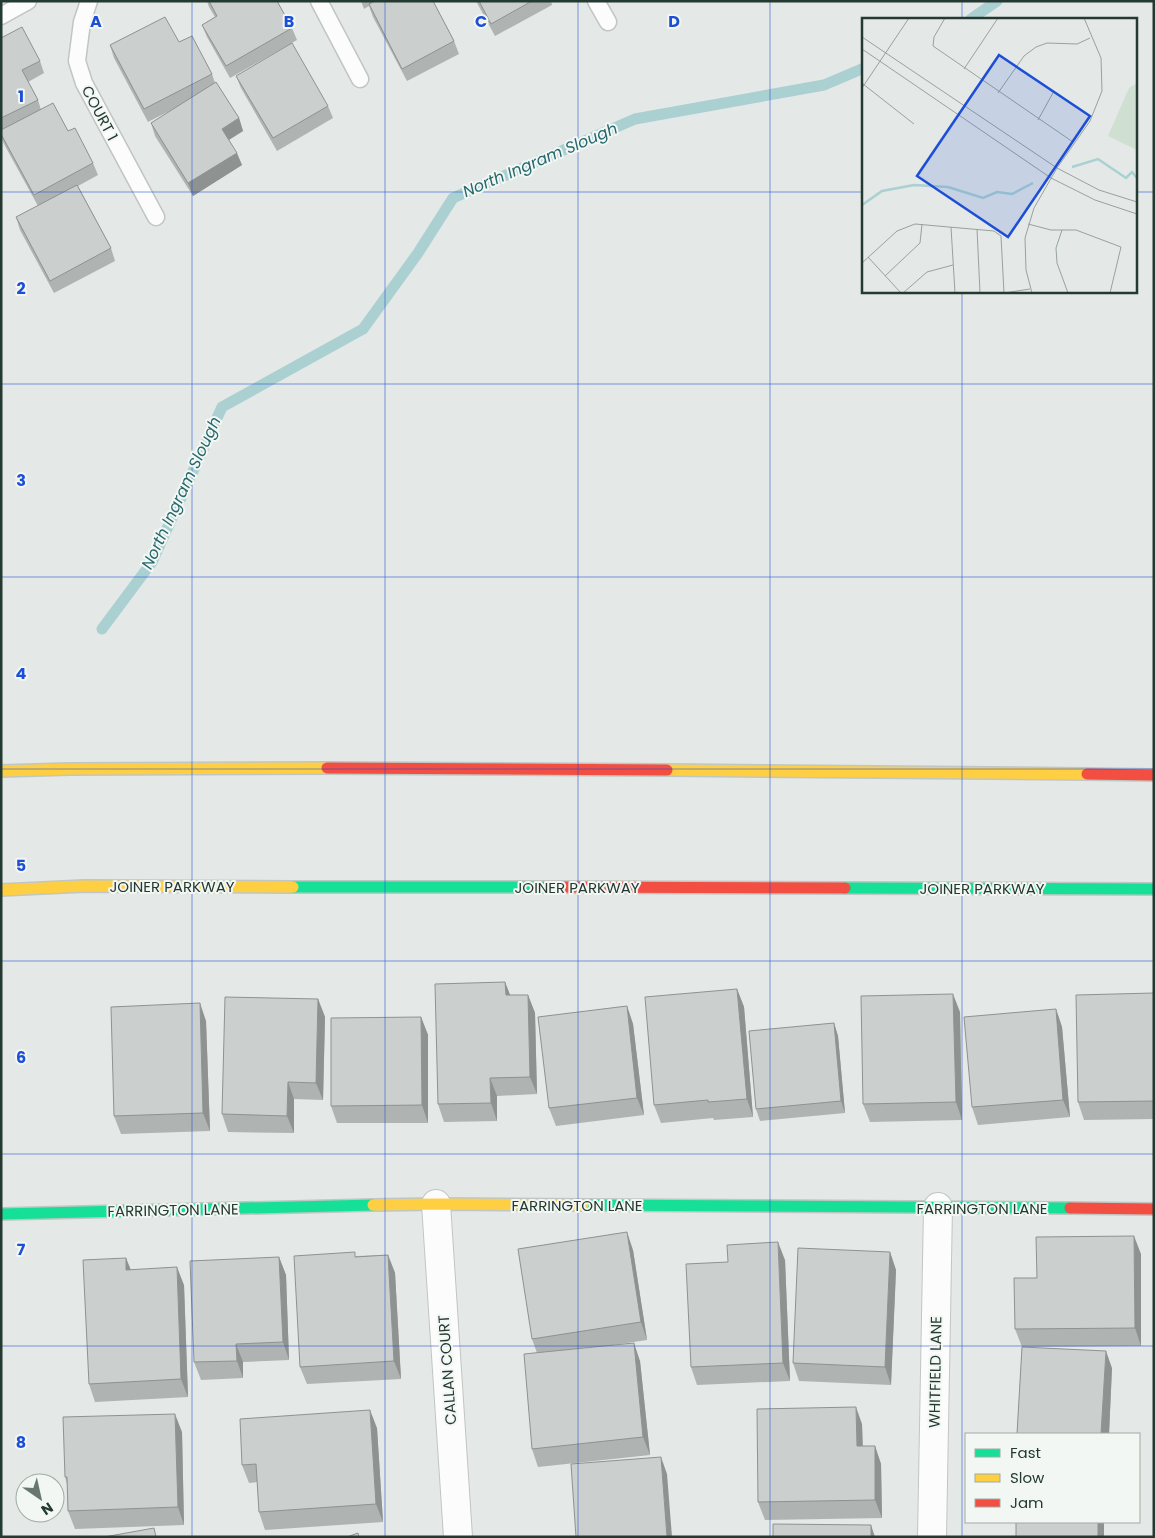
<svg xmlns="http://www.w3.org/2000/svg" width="1155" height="1538" font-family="Poppins,sans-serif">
<rect width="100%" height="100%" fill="#e4e8e6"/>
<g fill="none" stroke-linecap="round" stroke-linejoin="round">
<g stroke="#aad0d2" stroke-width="11">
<polyline points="971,19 997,1"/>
<polyline points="102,629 152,562 222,407 363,329 418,253 453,198 635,119 824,85 864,68"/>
</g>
<defs>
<g id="lane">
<polyline points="89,1 82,22 77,61 84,83 156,217"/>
<polyline points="319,1 360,79"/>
<polyline points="596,1 608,22"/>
<polyline points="1,16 28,1"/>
</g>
<g id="street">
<polyline points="436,1204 458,1537"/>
<polyline points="932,1537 938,1207"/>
</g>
<g id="fast">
<polyline points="293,887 546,887"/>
<polyline points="845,888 1154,889"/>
<polyline points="583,1205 1070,1208"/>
<polyline points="1,1214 373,1205"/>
</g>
<g id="slow">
<polyline points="667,770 1087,774"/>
<polyline points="1,771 70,769 327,768"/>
<polyline points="1,890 84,886 293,887"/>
<polyline points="373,1205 436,1204 583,1205"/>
</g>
<g id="jam">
<polyline points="327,768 667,770"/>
<polyline points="1087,774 1154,775"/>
<polyline points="546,887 845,888"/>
<polyline points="1070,1208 1154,1209"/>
</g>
</defs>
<use href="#lane" stroke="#c1c5c3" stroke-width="19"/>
<use href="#street" stroke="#c1c5c3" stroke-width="30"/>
<use href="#fast" stroke="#c0c6c3" stroke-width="14"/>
<use href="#slow" stroke="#c0c6c3" stroke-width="14"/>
<use href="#jam" stroke="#c0c6c3" stroke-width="14"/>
<use href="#lane" stroke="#fbfcfb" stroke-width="16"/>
<use href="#street" stroke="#fbfcfb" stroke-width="28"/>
<use href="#fast" stroke="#16e098" stroke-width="11"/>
<use href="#slow" stroke="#ffcf43" stroke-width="11"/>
<use href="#jam" stroke="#f24e42" stroke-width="11"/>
</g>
<g fill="#afb3b1">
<polygon points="207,1 277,1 292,28 297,40 230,78 207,37 202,25 215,17 209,7"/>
<polygon points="361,1 433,1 454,41 459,54 407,81 373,17 369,6 364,9"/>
<polygon points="476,1 551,1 552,5 495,36"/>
<polygon points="1,38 40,61 44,73 28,82 38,100 41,110 68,131 93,163 98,175 78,186 111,248 115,261 54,293 20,230 16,217 38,206 4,144 1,136"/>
<polygon points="179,42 212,74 215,83 239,118 243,131 229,140 242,165 193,196 155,136 151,123 179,106 148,122 114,58 110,45"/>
<polygon points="236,76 328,106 333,118 277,151 241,88"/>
<polygon points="505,982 510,995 528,995 535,1013 537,1094 497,1096 497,1121 444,1122 438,1104"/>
<polygon points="737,989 744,1007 753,1117 714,1120 713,1118 661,1123 654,1105"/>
<polygon points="1154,993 1154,1119 1084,1120 1078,1102"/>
<polygon points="318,999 325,1017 323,1100 294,1099 294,1133 228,1132 222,1114"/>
<polygon points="627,1006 633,1024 644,1115 556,1126 549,1108"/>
<polygon points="1056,1009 1062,1027 1070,1117 978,1125 972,1107"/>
<polygon points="960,1012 962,1120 870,1122 863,1104"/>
<polygon points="421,1017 428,1035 428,1123 337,1123 331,1106"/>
<polygon points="206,1021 210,1131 121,1134 114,1116"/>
<polygon points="834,1023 838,1036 845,1113 760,1121 756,1109"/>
<polygon points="633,1250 647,1340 613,1345 640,1361 650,1455 538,1467 532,1449 537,1353 532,1339"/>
<polygon points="890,1252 896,1270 891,1385 799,1381 793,1363"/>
<polygon points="1141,1254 1141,1346 1033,1347 1112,1368 1109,1434 1017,1434 1022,1347 1015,1329 1037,1278"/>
<polygon points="388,1255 395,1273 401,1379 307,1384 300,1367 356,1256"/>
<polygon points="279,1257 286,1275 289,1360 243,1362 243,1378 201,1380 194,1362"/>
<polygon points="126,1258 130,1270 184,1285 188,1397 95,1402 89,1384"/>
<polygon points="785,1260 790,1381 697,1385 691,1367"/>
<polygon points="862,1424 863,1446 875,1446 881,1464 882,1518 765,1520 758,1502"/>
<polygon points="377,1428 383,1522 265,1530 259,1512 257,1482 249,1483 242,1465"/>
<polygon points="182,1432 184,1525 75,1529 68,1511 67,1484 65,1477"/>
</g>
<g fill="#8e9290">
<polygon points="239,118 243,131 227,141 222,129"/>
<polygon points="237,153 242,165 193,196 188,183"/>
<polygon points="505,982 512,1000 506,995"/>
<polygon points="737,989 744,1007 753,1117 747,1099"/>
<polygon points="953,994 960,1012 962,1120 956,1102"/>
<polygon points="528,995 535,1013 537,1094 530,1077"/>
<polygon points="318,999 325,1017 323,1100 316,1083"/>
<polygon points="200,1003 206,1021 210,1131 203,1113"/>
<polygon points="627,1006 633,1024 644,1115 637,1098"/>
<polygon points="1056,1009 1062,1027 1070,1117 1063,1100"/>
<polygon points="421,1017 428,1035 428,1123 422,1105"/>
<polygon points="834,1023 838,1036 845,1113 841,1101"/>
<polygon points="490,1078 497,1096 497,1121 491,1103"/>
<polygon points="288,1082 294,1099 294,1133 287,1116"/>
<polygon points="627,1232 633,1250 647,1340 641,1322"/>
<polygon points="1134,1236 1141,1254 1141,1346 1135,1328"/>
<polygon points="778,1242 785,1260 790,1381 783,1363"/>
<polygon points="890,1252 896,1270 891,1385 885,1367"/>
<polygon points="388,1255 395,1273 401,1379 394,1361"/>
<polygon points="279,1257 286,1275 289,1360 283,1342"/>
<polygon points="126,1258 133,1275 126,1270"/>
<polygon points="177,1267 184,1285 188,1397 181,1379"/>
<polygon points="634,1343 640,1361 650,1455 643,1437"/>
<polygon points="236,1344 243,1362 243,1378 237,1361"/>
<polygon points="1106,1351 1112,1368 1109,1434 1101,1434"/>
<polygon points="856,1407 862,1424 863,1464 857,1446"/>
<polygon points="370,1410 377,1428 383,1522 376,1504"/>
<polygon points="175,1414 182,1432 184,1525 178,1507"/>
<polygon points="875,1446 881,1464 882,1518 875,1500"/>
<polygon points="661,1457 667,1474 672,1537 667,1537"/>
<rect x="1098" y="1522" width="6" height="15"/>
<polygon points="871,1525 875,1537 871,1537"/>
</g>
<g fill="#cbd0ce" stroke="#8e9290">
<polygon points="209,1 277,1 292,28 226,66 202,25 217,16"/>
<polygon points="375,1 433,1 454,41 402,69 369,4"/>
<polygon points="479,1 532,1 491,24"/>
<polygon points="165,17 179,42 192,36 212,74 144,109 110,45"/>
<polygon points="22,27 40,61 22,70 38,100 1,118 1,38"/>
<polygon points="292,43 328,106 273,138 236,76"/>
<polygon points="216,82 239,118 222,129 237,153 188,183 151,123"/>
<polygon points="53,103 68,131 75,128 93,163 34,195 1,134 1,130"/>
<polygon points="77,185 111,248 50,281 16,217"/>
<polygon points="505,982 506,995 528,995 530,1077 490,1078 491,1103 438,1104 435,984"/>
<polygon points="737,989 747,1099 708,1102 708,1100 654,1105 645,997"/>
<polygon points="1154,993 1154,1101 1078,1102 1076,995"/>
<polygon points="953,994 956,1102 863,1104 861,996"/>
<polygon points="225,997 318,999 316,1083 288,1082 287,1116 222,1114"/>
<polygon points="200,1003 203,1113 114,1116 111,1007"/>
<polygon points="627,1006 637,1098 549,1108 538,1017"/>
<polygon points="1056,1009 1063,1100 972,1107 964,1017"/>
<polygon points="421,1017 422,1105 331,1106 331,1018"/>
<polygon points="834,1023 841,1101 756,1109 749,1031"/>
<polygon points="627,1232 641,1322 532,1339 518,1249"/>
<polygon points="1134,1236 1135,1328 1015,1329 1014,1278 1037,1278 1036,1237"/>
<polygon points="778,1242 783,1363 691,1367 686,1264 728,1262 727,1245"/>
<polygon points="798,1248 890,1252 885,1367 793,1363"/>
<polygon points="355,1252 355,1257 388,1255 394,1361 300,1367 294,1256"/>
<polygon points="279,1257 283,1342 236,1344 237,1361 194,1362 190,1261"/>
<polygon points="126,1258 126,1270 177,1267 181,1379 89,1384 83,1260"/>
<polygon points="634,1343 643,1437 532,1449 524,1354"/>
<polygon points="1022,1347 1106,1351 1101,1434 1017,1434"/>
<polygon points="856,1407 857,1446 875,1446 875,1500 758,1502 757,1409"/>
<polygon points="370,1410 376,1504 259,1512 256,1464 242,1465 240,1419"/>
<polygon points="175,1414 178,1507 68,1511 67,1477 65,1477 63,1417"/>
<polygon points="661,1457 667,1537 576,1537 571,1464"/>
<rect x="1016" y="1522" width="82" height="15"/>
<polygon points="773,1524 871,1525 871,1537 773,1537"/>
<polygon points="154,1528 156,1537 104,1537"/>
<polygon points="358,1533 359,1537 347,1537"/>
</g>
<path fill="none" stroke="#1d4ed8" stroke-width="1" stroke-opacity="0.55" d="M192 1V1537M385 1V1537M578 1V1537M770 1V1537M962 1V19M1 192H864M1136 192H1154M962 291V1537M1 384H1154M1 577H1154M1 769H1154M1 961H1154M1 1154H1154M1 1346H1154"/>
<g text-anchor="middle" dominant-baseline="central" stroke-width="4" stroke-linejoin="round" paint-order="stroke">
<g font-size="15" fill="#243932" stroke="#f2f7f4">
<text transform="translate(100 113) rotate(62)">COURT 1</text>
<text x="172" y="886">JOINER PARKWAY</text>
<text x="577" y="887">JOINER PARKWAY</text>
<text x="982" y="888">JOINER PARKWAY</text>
<text x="577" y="1205">FARRINGTON LANE</text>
<text x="982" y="1208">FARRINGTON LANE</text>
<text transform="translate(173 1210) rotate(-1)">FARRINGTON LANE</text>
<text transform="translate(447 1370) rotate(-94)">CALLAN COURT</text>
<text transform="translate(935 1372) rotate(-89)">WHITFIELD LANE</text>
</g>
<g font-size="16" font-style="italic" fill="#26686d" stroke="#f2f7f4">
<text transform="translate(540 160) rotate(-23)">North Ingram Slough</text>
<text transform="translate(181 493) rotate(-65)">North Ingram Slough</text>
</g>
</g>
<g transform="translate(862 18)">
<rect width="275" height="275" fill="#e4e8e6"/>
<path d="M275 65V132L246 118 267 70Z" fill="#cfe0d2"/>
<path fill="none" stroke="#aad0d2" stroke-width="2.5" d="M210 149 236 141 264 160 270 154 275 160M0 187 20 173 52 167 86 169 121 180 135 174 150 176 171 165"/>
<path fill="none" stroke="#97a29e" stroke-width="1" d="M83 0 72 19 71 28 211 124M0 19 195 150 237 172 275 184M0 31 189 160 233 182 275 196M102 51 136 0M1 66 52 106M0 70 47 0M136 75 162 38 174 29 185 25 215 26 228 20M176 102 192 73M195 150 228 103 240 73 239 40 222 0M166 206 189 212H214L259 229 248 275M89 209 93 275M115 211 118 275M200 212 194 230 195 245 206 275M6 239 39 275M0 245 35 213 53 206 132 213 139 218 142 275M23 258 58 225 60 206M41 275 65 254 91 247M142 275 168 271M170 275 164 252 163 220 172 190 195 150"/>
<path fill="#1d4ed8" fill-opacity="0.15" stroke="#1d4ed8" stroke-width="2.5" d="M137 37 228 98 146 219 55 158Z"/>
<rect width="275" height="275" fill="none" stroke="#243932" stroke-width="2.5"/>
</g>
<g font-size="16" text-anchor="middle" font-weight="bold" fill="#1d4ed8" stroke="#f2f7f4" stroke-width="4" stroke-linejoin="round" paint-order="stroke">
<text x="96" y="27">A</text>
<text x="289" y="27">B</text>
<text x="481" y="27">C</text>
<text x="674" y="27">D</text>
<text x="21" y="102">1</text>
<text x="21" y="294">2</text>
<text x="21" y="486">3</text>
<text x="21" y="679">4</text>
<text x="21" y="871">5</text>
<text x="21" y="1063">6</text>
<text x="21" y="1255">7</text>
<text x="21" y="1448">8</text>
</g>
<rect width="1155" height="1538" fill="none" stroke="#243932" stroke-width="5"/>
<rect x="965" y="1433" width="175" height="90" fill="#f2f7f4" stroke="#a0aba6"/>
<rect x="975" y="1449" width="25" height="8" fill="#16e098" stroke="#a0aba6"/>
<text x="1010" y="1458" font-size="15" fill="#243932">Fast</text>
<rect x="975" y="1474" width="25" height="8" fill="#ffcf43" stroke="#a0aba6"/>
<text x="1010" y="1483" font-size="15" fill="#243932">Slow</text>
<rect x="975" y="1499" width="25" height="8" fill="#f24e42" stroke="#a0aba6"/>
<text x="1010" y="1508" font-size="15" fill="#243932">Jam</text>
<g transform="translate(40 1498) rotate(146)"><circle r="24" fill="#f2f7f4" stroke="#a0aba6"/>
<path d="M0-4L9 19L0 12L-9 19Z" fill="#677671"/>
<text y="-8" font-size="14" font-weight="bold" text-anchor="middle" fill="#243932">N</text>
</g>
</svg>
